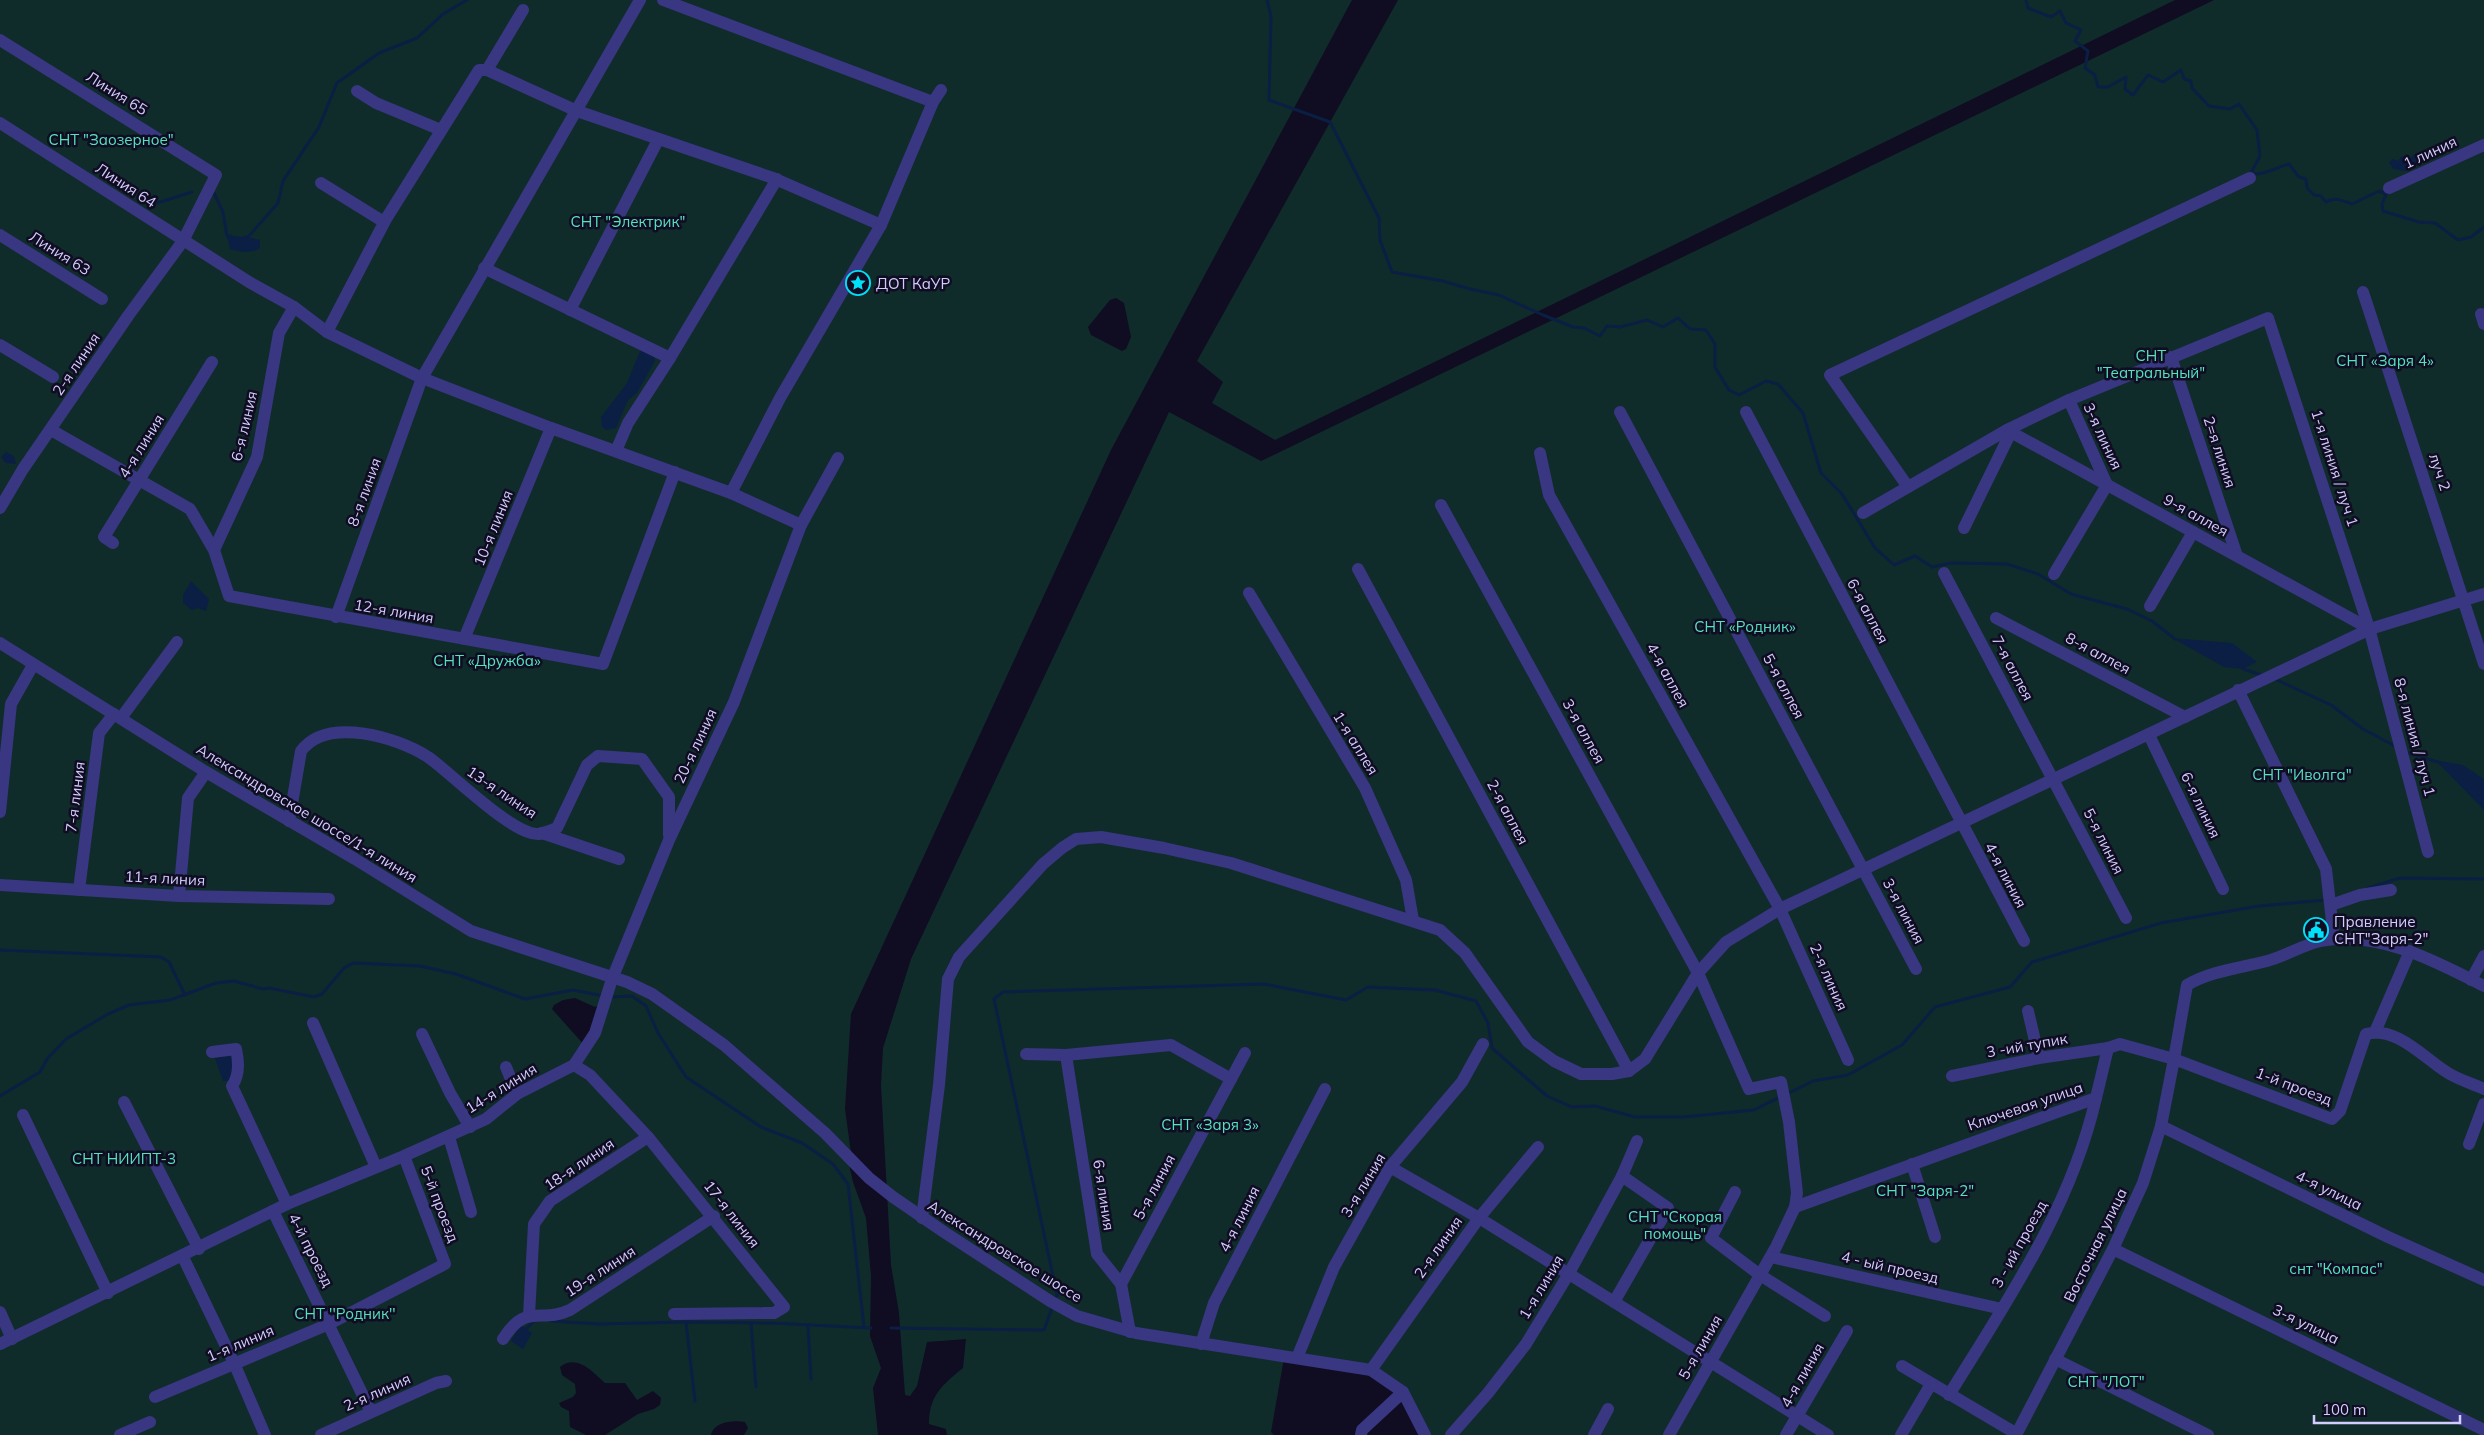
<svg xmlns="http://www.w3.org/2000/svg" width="2484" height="1435" font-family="Mulish,sans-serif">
<rect width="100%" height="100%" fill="#100c22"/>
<g fill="#0f2c2b" fill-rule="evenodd">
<path d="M0 0H1352L1111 450 851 1014 845 1109 851 1153 848 1160 853 1182 866 1218 871 1276 870 1336 881 1368 873 1388 878 1435H744L748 1428 745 1422C733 1420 714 1422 711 1435H605L638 1414 654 1409 660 1405 661 1398 653 1391 637 1400 625 1383H605C594 1373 577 1353 560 1367L562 1375 575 1384 576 1393 573 1397 559 1403 561 1407 569 1411 570 1427 586 1435H0ZM1116 298 1124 303 1131 337 1126 349 1122 351 1091 335 1088 327 1110 300ZM575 998 595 1007 600 1005 586 1047 552 1009 554 1005 563 1000Z"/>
<polygon points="1398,0 2175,0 1275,440 1212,403 1223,382 1197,361"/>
<path d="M2214 0H2484V1435H1424L1413 1407 1369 1370 1284 1358 1271 1432 1274 1435H947L946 1429 929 1424C929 1396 942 1385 963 1368L966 1339 927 1342 917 1386 910 1396 905 1395 899 1313 891 1265 881 1085 883 1048 911 959 1169 412 1261 461Z"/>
</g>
<g fill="#0a1f43">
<polygon points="2414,154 2418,165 2405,171 2393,169 2389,162 2393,159 2398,161 2402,156 2410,159"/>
<path d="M227 236 248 237 260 240V248C252 254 239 252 230 249Z"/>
<polygon points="644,350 654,357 655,361 637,393 628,400 616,428 606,430 602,427 601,417 627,383 640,351"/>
<polygon points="6,452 14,456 16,464 6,463 1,457"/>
<polygon points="191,581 209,599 206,611 198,608 192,610 183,603 183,595"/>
<polygon points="2172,638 2232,643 2257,662 2243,669 2224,667"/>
<polygon points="2435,760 2463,765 2484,779 2484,810"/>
<polygon points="233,1055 236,1060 229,1081 223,1081 215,1058"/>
<polygon points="521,1325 532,1333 523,1349 511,1341"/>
</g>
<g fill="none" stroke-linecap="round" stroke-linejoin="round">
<g stroke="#0a1f43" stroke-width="3">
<polyline points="1267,0 1271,16 1269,100 1330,122 1379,218 1380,240 1392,272 1443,281 1470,289 1499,295 1543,315 1573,327 1584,328 1600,336 1607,326 1620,327 1647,320 1663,327 1678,318 1690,329 1706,330 1715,344 1715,367 1729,390 1739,395 1766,381 1778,384 1803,413 1821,473 1842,494 1875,548 1894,565 1915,556 1932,567 1951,563 2007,564 2038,574 2071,594 2127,609 2152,621 2175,639"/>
<path d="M2026 0 2028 8 2051 17 2060 11 2066 23 2081 30 2075 41 2088 51 2085 68 2095 75 2098 87H2108L2126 77 2125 89 2133 95 2148 75 2163 82 2181 70 2184 79 2191 81 2192 88 2209 106 2230 109 2239 104 2257 130 2260 156 2252 171 2254 174C2264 175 2278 167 2289 164L2299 177 2306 179 2307 188 2314 195 2321 196 2326 202C2334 196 2344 201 2352 204L2379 191 2386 194 2382 205 2383 211 2419 222 2435 223 2458 240 2471 237 2484 227"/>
<polyline points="214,193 223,212 227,236 231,236"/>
<polyline points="154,204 192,192"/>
<polyline points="245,237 248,237 278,203 283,181 319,127 337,83 379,53 417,38 443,14 467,0"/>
<polyline points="2241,666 2243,669 2262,675"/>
<polyline points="2275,679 2331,705 2363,729 2395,746"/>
<polyline points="2409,753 2437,762"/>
<polyline points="2368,888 2400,878 2484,879"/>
<polyline points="0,950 161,957 169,962 185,995"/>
<polyline points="610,997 632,996 646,1006 658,1033 686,1077 761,1127 802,1143 833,1164 848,1184 864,1327"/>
<polyline points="1787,1094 1813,1081 1848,1075 1902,1045 1935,1007 2010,987 2032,962 2161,923 2259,906 2326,900"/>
<polyline points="0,1096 40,1072 47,1059 66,1039 108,1014 129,1005 170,1000 216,983 234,981 263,989 269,988 314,997 322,994 344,968 353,963 420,966 456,974 525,999 573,990 604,996"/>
<polyline points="1055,1300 1057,1295 994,999 1003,992 1264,984 1346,1000 1368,987 1435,990 1476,1001 1488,1023 1492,1048 1547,1096 1572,1107 1595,1106 1635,1117 1683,1117 1754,1110 1782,1096"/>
<polyline points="550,1321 600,1324 686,1322 771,1323 871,1328"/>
<polyline points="686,1322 695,1401"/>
<polyline points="751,1323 756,1387"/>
<polyline points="808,1326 811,1379"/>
<polyline points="527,1328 534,1321"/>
<polyline points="891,1328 1044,1330 1053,1305"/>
</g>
<g stroke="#393682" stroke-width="12">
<polyline points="663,0 933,102"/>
<polyline points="0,40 216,175 183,241 128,316 23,469 0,508"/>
<polyline points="487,70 523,10"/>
<polyline points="357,91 376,103 441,130"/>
<polyline points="0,123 249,282 294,307 327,332 422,378 551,428 731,493 801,525"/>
<polyline points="321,183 384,222"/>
<polyline points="2389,188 2484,145"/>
<polyline points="0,235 102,299"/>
<polyline points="484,268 670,358 777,179"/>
<polyline points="2363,292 2484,664"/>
<polyline points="570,310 658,140"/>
<polyline points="2481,314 2484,324"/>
<polyline points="327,332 386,219 479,70 487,70 577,111 773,178 881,225"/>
<polyline points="0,345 53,377"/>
<polyline points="2171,357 2237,556"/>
<polyline points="1620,412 1916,969"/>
<polyline points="1746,412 2024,941"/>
<polyline points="51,430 190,509 214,550 229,596 603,664 675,472"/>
<polyline points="2007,430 2370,629"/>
<polyline points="616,451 628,423 670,358"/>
<polyline points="1540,453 1549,495 1780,909 1848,1060"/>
<polyline points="1908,487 1830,375 2250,178"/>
<polyline points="731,493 780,398 881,225 933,102 941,90"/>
<polyline points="1441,505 1698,973 1749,1089 1781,1082 1789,1122 1797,1193 1795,1207 1776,1247 1669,1435"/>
<polyline points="1863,513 2007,430 2069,400 2268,318 2369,628 2428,852"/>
<polyline points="1964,528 2011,432"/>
<polyline points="113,543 104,537 212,362"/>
<polyline points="214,550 257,457 279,333 294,307"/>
<polyline points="1358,569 1629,1071"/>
<polyline points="1944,573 2126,918"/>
<polyline points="2054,574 2107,485 2069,400"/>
<polyline points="1249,593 1365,788 1406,880 1413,920"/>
<polyline points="2150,606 2193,532"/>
<polyline points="336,617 422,378 640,0"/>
<polyline points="1996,618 2185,717"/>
<polyline points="464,639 551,428"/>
<polyline points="0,643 206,772 355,859 471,931 627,982 652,994 724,1045 825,1133 869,1178 893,1197 944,1232 1050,1301 1077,1316 1136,1333 1371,1370 1403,1392 1425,1435"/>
<polyline points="2238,690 2326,869 2334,939"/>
<polyline points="121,718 177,642"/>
<polyline points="2149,735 2223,889"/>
<polyline points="0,812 11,704 33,665"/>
<path d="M289 821 301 751C327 716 397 737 428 757 450 772 513 836 539 834 545 833 552 830 557 828L587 765 598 756 642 759 669 797V835"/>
<polyline points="542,833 619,859"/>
<polyline points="0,885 179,896 329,899"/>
<polyline points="79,890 99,733 114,714"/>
<polyline points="179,896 188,798 206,772"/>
<polyline points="2331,905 2360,895 2391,890"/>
<polyline points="2471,980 2484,956"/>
<polyline points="2028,1011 2039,1058"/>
<polyline points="313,1023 376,1167"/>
<polyline points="2375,1032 2410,951"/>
<polyline points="422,1034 450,1093 470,1127"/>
<path d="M212 1052 236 1049C239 1062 240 1075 232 1086L287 1204"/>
<polyline points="1026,1054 1066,1055 1171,1045 1231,1079"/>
<polyline points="1066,1055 1097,1254 1121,1284 1130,1332"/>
<polyline points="574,1065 590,1075 648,1137 784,1307 774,1313 674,1314"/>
<polyline points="506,1067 517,1094"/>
<polyline points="1952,1076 2039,1058 2108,1048"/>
<polyline points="124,1102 199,1249"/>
<polyline points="23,1115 108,1293"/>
<polyline points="2161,1126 2388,1237 2484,1280"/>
<polyline points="449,1137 471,1212"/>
<polyline points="2469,1144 2484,1104"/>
<polyline points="1912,1164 1935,1237"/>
<polyline points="1390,1167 1479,1218 1828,1435"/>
<polyline points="1735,1192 1711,1238 1760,1275 1825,1316"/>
<path d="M1795 1207 2096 1098 2108 1048 2120 1044 2174 1059 2187 985C2211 971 2240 968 2267 961 2286 956 2302 945 2321 941 2378 930 2435 961 2484 986"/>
<polyline points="273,1211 371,1412"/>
<polyline points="922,1218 939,1085 948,979 959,957 1043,864 1062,848 1076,839 1101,837 1164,848 1231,863 1440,930 1465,953 1528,1042 1554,1061 1581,1074 1612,1074 1629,1071 1645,1059 1698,973 1726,942 1780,909 2370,629 2484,594"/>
<polyline points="2113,1249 2484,1430"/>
<polyline points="183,1257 234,1363 265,1435"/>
<polyline points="1771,1257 2002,1309"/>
<polyline points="1121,1284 1245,1053"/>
<polyline points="1614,1302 1668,1208 1622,1176"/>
<polyline points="0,1312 12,1339"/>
<polyline points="529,1315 534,1224 550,1201 648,1137"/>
<path d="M503 1339C526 1302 540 1324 570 1310L714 1216"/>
<polyline points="0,1344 287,1204 404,1156 486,1119 517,1094 574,1065 595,1033 612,979 669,840 734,702 801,525 838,458"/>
<polyline points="1201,1344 1214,1303 1325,1089"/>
<polyline points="1297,1358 1334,1267 1390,1167 1462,1082 1483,1044"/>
<polyline points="2055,1359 2208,1435"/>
<polyline points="1902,1366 2017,1434"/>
<polyline points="1371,1370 1479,1218 1538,1147"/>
<path d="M1949 1395C2007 1301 2071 1208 2096 1098"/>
<polyline points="155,1397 329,1324 445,1264 404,1156"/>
<polyline points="120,1435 150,1422"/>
<polyline points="321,1435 436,1383 446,1381"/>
<polyline points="1361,1435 1362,1430 1403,1392"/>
<polyline points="1451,1435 1488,1393 1526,1344 1568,1275 1622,1176 1637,1141"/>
<polyline points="1594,1435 1608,1409"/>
<polyline points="1786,1435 1847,1331"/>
<polyline points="1901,1435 1931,1384"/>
<path d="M2016 1435 2113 1249 2143 1183 2161 1126 2174 1059 2332 1119 2340 1111 2366 1034C2396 1026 2422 1056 2445 1071 2456 1079 2471 1083 2484 1089"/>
</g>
</g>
<defs>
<symbol id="sight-ring" viewBox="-11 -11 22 22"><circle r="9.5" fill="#100c22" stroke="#00e0f8" stroke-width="1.5"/><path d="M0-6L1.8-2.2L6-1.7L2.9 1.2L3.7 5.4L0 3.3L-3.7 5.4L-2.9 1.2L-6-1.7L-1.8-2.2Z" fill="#00e0f8"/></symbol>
<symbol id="civic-ring" viewBox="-11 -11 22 22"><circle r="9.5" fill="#100c22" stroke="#00e0f8" stroke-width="1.5"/><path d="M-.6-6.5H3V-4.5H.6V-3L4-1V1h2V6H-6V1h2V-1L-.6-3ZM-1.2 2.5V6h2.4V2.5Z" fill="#00e0f8"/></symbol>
</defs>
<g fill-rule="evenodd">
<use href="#sight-ring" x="844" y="269" width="28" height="28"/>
<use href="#civic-ring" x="2302" y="916" width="28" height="28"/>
</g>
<g text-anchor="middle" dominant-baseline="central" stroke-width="5" stroke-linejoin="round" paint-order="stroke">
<g font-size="15" fill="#d3cdff" stroke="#100c22">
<text transform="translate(117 93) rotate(32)">Линия 65</text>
<text transform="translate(2430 152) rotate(-25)">1 линия</text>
<text transform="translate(126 185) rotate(33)">Линия 64</text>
<text transform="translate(60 253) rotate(32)">Линия 63</text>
<text transform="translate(76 364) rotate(-56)">2-я линия</text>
<text transform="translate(244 426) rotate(-77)">6-я линия</text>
<text transform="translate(2103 436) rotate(65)">3-я линия</text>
<text transform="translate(141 446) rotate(-58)">4-я линия</text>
<text transform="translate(2220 452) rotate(72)">2=я линия</text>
<text transform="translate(2335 468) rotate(72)">1-я линия / луч 1</text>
<text transform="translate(2440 472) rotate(72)">луч 2</text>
<text transform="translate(364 492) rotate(-70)">8-я линия</text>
<text transform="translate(2196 515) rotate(29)">9-я аллея</text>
<text transform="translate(493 528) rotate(-68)">10-я линия</text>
<text transform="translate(394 611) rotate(10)">12-я линия</text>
<text transform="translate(1868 611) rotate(62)">6-я аллея</text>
<text transform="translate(2098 653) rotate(28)">8-я аллея</text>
<text transform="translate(2013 668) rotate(62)">7-я аллея</text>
<text transform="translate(1668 675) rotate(61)">4-я аллея</text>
<text transform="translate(1784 686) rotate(62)">5-я аллея</text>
<text transform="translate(1584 731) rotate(61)">3-я аллея</text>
<text transform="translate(2415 737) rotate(75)">8-я линия / луч 1</text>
<text transform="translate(1356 743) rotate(58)">1-я аллея</text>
<text transform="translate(695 746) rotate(-65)">20-я линия</text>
<text transform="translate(502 792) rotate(34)">13-я линия</text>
<text transform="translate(75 797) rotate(-83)">7-я линия</text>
<text transform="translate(2201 805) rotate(64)">6-я линия</text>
<text transform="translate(1508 812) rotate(62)">2-я аллея</text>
<text transform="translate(307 813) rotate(31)">Александровское шоссе/1-я линия</text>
<text transform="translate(2104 841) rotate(63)">5-я линия</text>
<text transform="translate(2006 875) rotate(62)">4-я линия</text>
<text transform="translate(165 878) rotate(3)">11-я линия</text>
<text transform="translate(1904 911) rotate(62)">3-я линия</text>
<text transform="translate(1829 977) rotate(66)">2-я линия</text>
<text transform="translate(2027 1045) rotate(-10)">3 -ий тупик</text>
<text transform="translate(2294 1086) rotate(21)">1-й проезд</text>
<text transform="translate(501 1088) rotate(-32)">14-я линия</text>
<text transform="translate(2025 1106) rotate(-19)">Ключевая улица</text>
<text transform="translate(579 1164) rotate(-34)">18-я линия</text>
<text transform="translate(1363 1185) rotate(-59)">3-я линия</text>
<text transform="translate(1154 1187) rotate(-62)">5-я линия</text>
<text transform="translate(2329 1190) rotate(26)">4-я улица</text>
<text transform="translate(1104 1195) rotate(81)">6-я линия</text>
<text transform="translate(440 1204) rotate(69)">5-й проезд</text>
<text transform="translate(732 1214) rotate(52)">17-я линия</text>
<text transform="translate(1239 1219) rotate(-63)">4-я линия</text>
<text transform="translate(2019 1244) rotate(-61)">3 - ий проезд</text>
<text transform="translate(2095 1245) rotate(-64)">Восточная улица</text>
<text transform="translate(1438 1247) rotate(-55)">2-я линия</text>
<text transform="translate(311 1250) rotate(63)">4-й проезд</text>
<text transform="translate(1005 1251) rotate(32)">Александровское шоссе</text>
<text transform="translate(1890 1267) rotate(13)">4 - ый проезд</text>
<text transform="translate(600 1271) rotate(-33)">19-я линия</text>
<text transform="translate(1541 1287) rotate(-59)">1-я линия</text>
<text transform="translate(2306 1324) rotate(26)">3-я улица</text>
<text transform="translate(240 1343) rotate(-23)">1-я линия</text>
<text transform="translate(1700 1347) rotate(-60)">5-я линия</text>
<text transform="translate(1802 1375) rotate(-60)">4-я линия</text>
<text transform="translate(377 1392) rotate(-24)">2-я линия</text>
</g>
<g font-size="15" fill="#55e3bf" stroke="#100c22">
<text x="111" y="139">СНТ "Заозерное"</text>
<text x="628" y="221">СНТ "Электрик"</text>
<text x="2151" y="355">СНТ<tspan x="2151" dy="17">"Театральный"</tspan></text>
<text x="2385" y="360">СНТ «Заря 4»</text>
<text x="1745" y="626">СНТ «Родник»</text>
<text x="487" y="660">СНТ «Дружба»</text>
<text x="2302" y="774">СНТ "Иволга"</text>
<text x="1210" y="1124">СНТ «Заря 3»</text>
<text x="124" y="1158">СНТ НИИПТ-3</text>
<text x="1925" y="1190">СНТ "Заря-2"</text>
<text x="1675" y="1216">СНТ "Скорая<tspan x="1675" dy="17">помощь"</tspan></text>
<text x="2336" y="1268">снт "Компас"</text>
<text x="345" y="1313">СНТ ''Родник''</text>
<text x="2106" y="1381">СНТ "ЛОТ"</text>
</g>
<g font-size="15" fill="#d3cdff" stroke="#100c22" text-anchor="start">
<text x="876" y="283">ДОТ КаУР</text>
<text x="2334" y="921">Правление<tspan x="2334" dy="17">СНТ"Заря-2"</tspan></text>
</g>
</g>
<path d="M2314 1415v8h146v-8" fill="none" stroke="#d3cdff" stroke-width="2.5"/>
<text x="2322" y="1415" font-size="15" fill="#d3cdff" stroke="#100c22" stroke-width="4" paint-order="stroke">100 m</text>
</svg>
